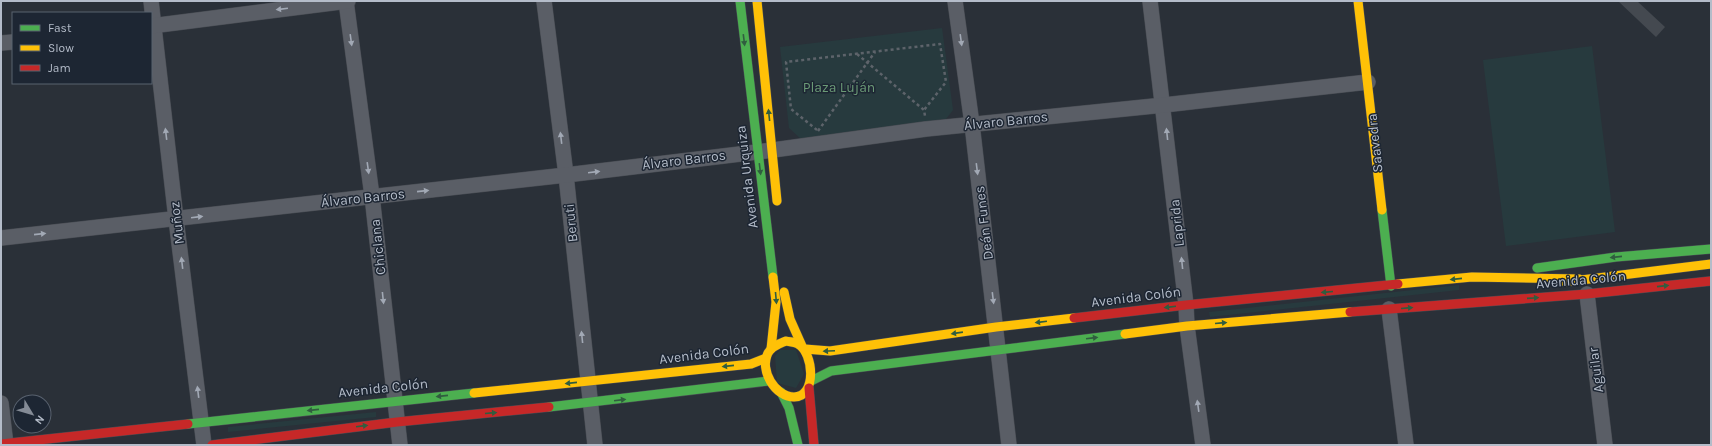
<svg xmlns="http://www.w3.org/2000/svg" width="1712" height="446" font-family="Karla,sans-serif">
<rect width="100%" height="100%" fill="#2a3038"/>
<g fill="#273a3e">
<polygon points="942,28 953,110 946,119 801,139 789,128 780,47"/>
<polygon points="1592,46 1615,232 1506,246 1483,60"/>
<polygon points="1459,285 1459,290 1210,317 1209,312"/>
<polygon points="780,350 796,350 804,374 796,388 777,383 775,356"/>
<polygon points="376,412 376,417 228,432 228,427"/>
</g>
<polygon fill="#444950" points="1618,1 1637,1 1665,27 1656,37"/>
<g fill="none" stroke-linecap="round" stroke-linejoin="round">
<defs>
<g id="street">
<polyline points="151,1 176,219 204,445"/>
<polyline points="346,1 372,196 400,445"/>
<polyline points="544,1 566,175 595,445"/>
<polyline points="955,1 972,124 1009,445"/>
<polyline points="1150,1 1186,305 1187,326 1203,445"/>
<polyline points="151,26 348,1"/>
<polyline points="1,43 13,42"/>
<polyline points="1,238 566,175 773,150 926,129 1164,105 1368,82"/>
<polyline points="1587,294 1605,445"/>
<polyline points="1389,309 1406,445"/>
<polyline points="1,403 6,445"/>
</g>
<g id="fast">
<polyline points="740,1 773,277"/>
<polyline points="1382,210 1391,286"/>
<polyline points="1537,268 1616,257 1711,249"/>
<polyline points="811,381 831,371 1125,334"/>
<polyline points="781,392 789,408 798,445"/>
<polyline points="549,407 769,381"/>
<polyline points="188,424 474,393"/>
</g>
<g id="slow">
<polyline points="757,1 777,201"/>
<polyline points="1358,1 1382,210"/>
<polyline points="1565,282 1711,264"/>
<polyline points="1398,284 1472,277 1579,279"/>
<polyline points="784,292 790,319 802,346"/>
<polyline points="1125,334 1187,326 1350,312"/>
<path d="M786 341C790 342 795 342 798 344 814 353 817 397 794 397 775 397 759 370 768 353 772 346 779 344 786 341Z"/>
<polyline points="771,349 776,302 773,277"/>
<polyline points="805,349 830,351 996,327 1074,318"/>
<polyline points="474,393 751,364 766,358"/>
</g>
<g id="jam">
<polyline points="1350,312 1587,294 1711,281"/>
<polyline points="1074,318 1186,305 1398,284"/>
<polyline points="809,388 814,445"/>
<polyline points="1,444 188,424"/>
<polyline points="212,445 397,422 549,407"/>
</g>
</defs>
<use href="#street" stroke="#484c53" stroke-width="16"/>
<use href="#fast" stroke="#484c53" stroke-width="10"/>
<use href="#slow" stroke="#484c53" stroke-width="10"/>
<use href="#jam" stroke="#484c53" stroke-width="10"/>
<g stroke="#5d636a" stroke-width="2.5" stroke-dasharray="3 3" stroke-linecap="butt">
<polyline points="857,54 924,110 925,116"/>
<polyline points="817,130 791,109 786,62 940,44 946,82 924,110"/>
<polyline points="818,131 875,52"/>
</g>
<use href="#street" stroke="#5a5e66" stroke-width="15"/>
<use href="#fast" stroke="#4caf50" stroke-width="9"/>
<use href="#slow" stroke="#ffc107" stroke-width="9"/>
<use href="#jam" stroke="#c62828" stroke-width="9"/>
</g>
<defs><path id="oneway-solid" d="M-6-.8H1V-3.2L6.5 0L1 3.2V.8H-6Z"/></defs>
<g fill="#a2a9b5">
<use href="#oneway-solid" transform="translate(282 9) rotate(173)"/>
<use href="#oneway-solid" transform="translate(351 40) rotate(82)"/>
<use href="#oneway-solid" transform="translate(961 40) rotate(82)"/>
<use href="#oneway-solid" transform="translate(166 134) rotate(-97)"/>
<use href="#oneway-solid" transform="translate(1167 134) rotate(-96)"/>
<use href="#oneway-solid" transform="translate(561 138) rotate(-97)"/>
<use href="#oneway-solid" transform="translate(368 168) rotate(82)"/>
<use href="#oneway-solid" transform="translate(977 169) rotate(83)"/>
<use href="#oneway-solid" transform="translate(594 172) rotate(-7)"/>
<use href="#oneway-solid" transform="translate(423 191) rotate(-6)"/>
<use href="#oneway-solid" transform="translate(197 217) rotate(-7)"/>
<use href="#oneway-solid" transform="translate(40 234) rotate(-6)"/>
<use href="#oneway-solid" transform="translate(182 263) rotate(-97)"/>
<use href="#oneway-solid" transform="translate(1182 263) rotate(-96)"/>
<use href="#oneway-solid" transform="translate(383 298) rotate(84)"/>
<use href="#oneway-solid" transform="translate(993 298) rotate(83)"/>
<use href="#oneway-solid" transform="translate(582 337) rotate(-96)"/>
<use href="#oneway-solid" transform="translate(198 392) rotate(-97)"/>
<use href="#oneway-solid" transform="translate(1198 406) rotate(-98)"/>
</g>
<g fill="#305d3f">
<use href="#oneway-solid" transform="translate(744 40) rotate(83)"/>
<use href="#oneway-solid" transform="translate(769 115) rotate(-96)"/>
<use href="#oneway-solid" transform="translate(760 169) rotate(83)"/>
<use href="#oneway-solid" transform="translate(1616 257) rotate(174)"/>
<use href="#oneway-solid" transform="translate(1456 279) rotate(174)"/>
<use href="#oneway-solid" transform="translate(1663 286) rotate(-6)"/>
<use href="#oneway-solid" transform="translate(1327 292) rotate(175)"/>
<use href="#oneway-solid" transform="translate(776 298) rotate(85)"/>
<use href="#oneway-solid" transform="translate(1533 298) rotate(-4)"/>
<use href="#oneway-solid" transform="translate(1170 307) rotate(173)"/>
<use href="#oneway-solid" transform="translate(1407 308) rotate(-5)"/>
<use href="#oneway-solid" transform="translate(1041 322) rotate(173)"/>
<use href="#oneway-solid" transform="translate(1221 323) rotate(-5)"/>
<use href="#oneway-solid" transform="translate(957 333) rotate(172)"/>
<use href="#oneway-solid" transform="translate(1092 338) rotate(-7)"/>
<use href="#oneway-solid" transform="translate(829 351) rotate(177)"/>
<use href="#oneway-solid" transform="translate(728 366) rotate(174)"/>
<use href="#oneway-solid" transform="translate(571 383) rotate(174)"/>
<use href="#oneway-solid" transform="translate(442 396) rotate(174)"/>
<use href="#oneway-solid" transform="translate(620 400) rotate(-7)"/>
<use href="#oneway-solid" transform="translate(313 410) rotate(174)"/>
<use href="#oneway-solid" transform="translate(491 413) rotate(-5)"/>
<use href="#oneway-solid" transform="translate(362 426) rotate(-7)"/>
</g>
<g text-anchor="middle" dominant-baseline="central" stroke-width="3" stroke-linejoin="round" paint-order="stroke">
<g font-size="14" fill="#6b9a76" stroke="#1d2633">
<text x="839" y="87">Plaza Luján</text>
</g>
<g font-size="14" fill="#b4bcc9" stroke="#1d2633">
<text transform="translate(1006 121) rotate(-6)">Álvaro Barros</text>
<text transform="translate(1375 143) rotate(-96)">Saavedra</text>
<text transform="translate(684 160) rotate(-7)">Álvaro Barros</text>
<text transform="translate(747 177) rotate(-97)">Avenida Urquiza</text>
<text transform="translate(363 198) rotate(-6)">Álvaro Barros</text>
<text transform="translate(177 223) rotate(-97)">Muñoz</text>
<text transform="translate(571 223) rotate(-96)">Beruti</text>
<text transform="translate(984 223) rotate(-97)">Deán Funes</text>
<text transform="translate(1177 223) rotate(-96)">Laprida</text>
<text transform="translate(378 247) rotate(-96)">Chiclana</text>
<text transform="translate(1581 280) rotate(-5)">Avenida Colón</text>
<text transform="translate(1136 297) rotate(-7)">Avenida Colón</text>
<text transform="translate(704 354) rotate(-7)">Avenida Colón</text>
<text transform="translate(1596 370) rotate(-97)">Aguilar</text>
<text transform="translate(383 388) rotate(-6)">Avenida Colón</text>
</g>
</g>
<rect width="1712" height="446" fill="none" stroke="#b4bcc9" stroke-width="4"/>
<rect x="12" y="12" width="140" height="72" fill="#1d2633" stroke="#59626f"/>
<rect x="20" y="25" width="20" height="6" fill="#4caf50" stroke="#59626f"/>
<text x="48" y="32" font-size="12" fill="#b4bcc9">Fast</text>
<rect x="20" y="45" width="20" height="6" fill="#ffc107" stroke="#59626f"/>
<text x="48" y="52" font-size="12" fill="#b4bcc9">Slow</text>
<rect x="20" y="65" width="20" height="6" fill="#c62828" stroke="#59626f"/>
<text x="48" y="72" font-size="12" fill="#b4bcc9">Jam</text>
<g transform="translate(32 414) rotate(128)"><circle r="19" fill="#1d2633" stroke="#59626f"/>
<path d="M0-3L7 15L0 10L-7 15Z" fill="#848b96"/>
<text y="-6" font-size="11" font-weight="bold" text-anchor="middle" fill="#b4bcc9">N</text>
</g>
</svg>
